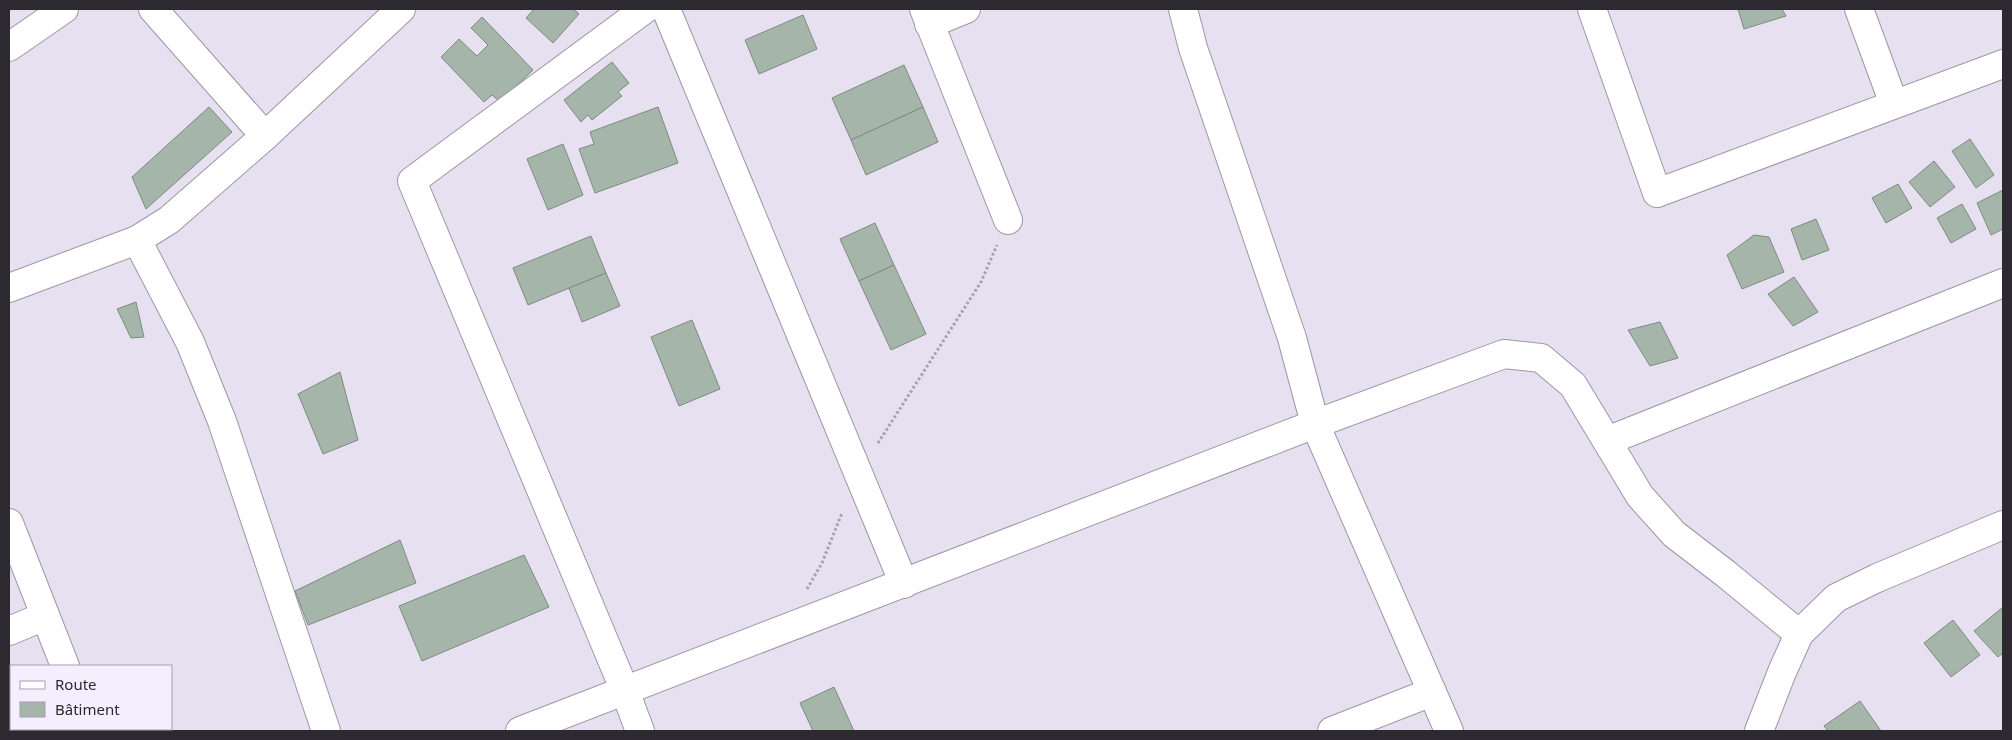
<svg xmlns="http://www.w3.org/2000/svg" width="2012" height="740" font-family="'Noto Sans',sans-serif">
<rect width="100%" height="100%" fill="#e6e0f1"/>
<g fill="#a6b5aa" stroke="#7d8b80">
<polygon points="534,9 574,9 579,14 553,43 526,18"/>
<polygon points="1738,9 1782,9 1786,16 1744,29"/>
<polygon points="803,15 817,49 759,74 745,40"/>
<polygon points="482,17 533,70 500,102 492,95 484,102 441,57 459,39 477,56 488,45 471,28"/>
<polygon points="612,62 629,83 618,92 622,96 592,120 588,115 581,122 564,100"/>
<polygon points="904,65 923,107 851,140 832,98"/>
<polygon points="209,107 232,132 146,209 132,177"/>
<polygon points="658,107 678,163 595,193 579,149 594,144 590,132"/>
<polygon points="923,107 938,142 866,175 851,140"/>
<polygon points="1970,139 1994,175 1976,188 1952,151"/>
<polygon points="563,144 583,195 548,210 527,159"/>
<polygon points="1934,161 1955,187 1930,207 1909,182"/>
<polygon points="1898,184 1912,208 1886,223 1872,198"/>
<polygon points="2003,190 2003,229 1991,235 1977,203"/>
<polygon points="1962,204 1976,229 1951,243 1937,218"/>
<polygon points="1816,219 1829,250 1802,260 1791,229"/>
<polygon points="875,223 894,265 859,281 840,239"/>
<polygon points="1754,235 1769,237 1784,272 1742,289 1727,255"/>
<polygon points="591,236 606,273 528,305 513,268"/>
<polygon points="894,265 926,334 891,350 859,281"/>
<polygon points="606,273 620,306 582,322 569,288"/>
<polygon points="1794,277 1818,312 1793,326 1768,294"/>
<polygon points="136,302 144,337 131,338 117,309"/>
<polygon points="692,320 720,389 679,406 651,337"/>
<polygon points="1660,322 1678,358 1650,366 1628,330"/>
<polygon points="340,372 358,440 323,454 298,394"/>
<polygon points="400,540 416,583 308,625 295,591"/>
<polygon points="524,555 549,607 422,661 399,606"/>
<polygon points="2003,607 2003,653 1998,657 1974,631"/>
<polygon points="1953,620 1980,655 1951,677 1924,643"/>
<polygon points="834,687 854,731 813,731 800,703"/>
<polygon points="1860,701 1881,731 1828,731 1824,726"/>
</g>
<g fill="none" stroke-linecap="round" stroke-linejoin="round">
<defs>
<g id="street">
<polyline points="153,9 265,136"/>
<polyline points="666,9 904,584"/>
<polyline points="924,9 1008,220"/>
<polyline points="1183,9 1193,48 1292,338 1315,424 1449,731"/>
<polyline points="1592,9 1657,193 2003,64"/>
<polyline points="1859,9 1894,104"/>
<polyline points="929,24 966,9"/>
<polyline points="9,47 64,9"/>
<polyline points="137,240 190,342 222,421 326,731"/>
<polyline points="9,288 137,240 169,220 265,136 401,9"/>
<polyline points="1607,441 2003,283"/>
<polyline points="9,523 65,666"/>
<polyline points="9,631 45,616"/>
<polyline points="89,729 90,731"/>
<polyline points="520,731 1315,424 1504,354 1541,358 1573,385 1640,496 1674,534 1726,574 1799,634"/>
<polyline points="640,731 625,691 412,181 645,9"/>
<polyline points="1332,731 1432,692"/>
<polyline points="1759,731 1782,672 1799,634 1836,598 1877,578 2003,525"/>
</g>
</defs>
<use href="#street" stroke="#9c97a6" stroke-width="30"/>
<g stroke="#a5a0ae" stroke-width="3" stroke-dasharray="2.5 2.5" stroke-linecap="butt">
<polyline points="878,443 981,282 997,245"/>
<polyline points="807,589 822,563 842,513"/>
</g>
<use href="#street" stroke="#fff" stroke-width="28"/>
</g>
<rect width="2012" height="740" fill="none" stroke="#2c2a30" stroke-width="20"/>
<rect x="10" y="665" width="162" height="65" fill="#f4eefe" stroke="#a4a0ac"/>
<rect x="20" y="681" width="25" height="8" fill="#ffffff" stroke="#a4a0ac"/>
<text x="55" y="690" font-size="15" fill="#2c2a30">Route</text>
<rect x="20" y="702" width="25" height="15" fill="#a6b5aa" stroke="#a4a0ac"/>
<text x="55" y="715" font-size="15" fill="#2c2a30">Bâtiment</text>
</svg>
